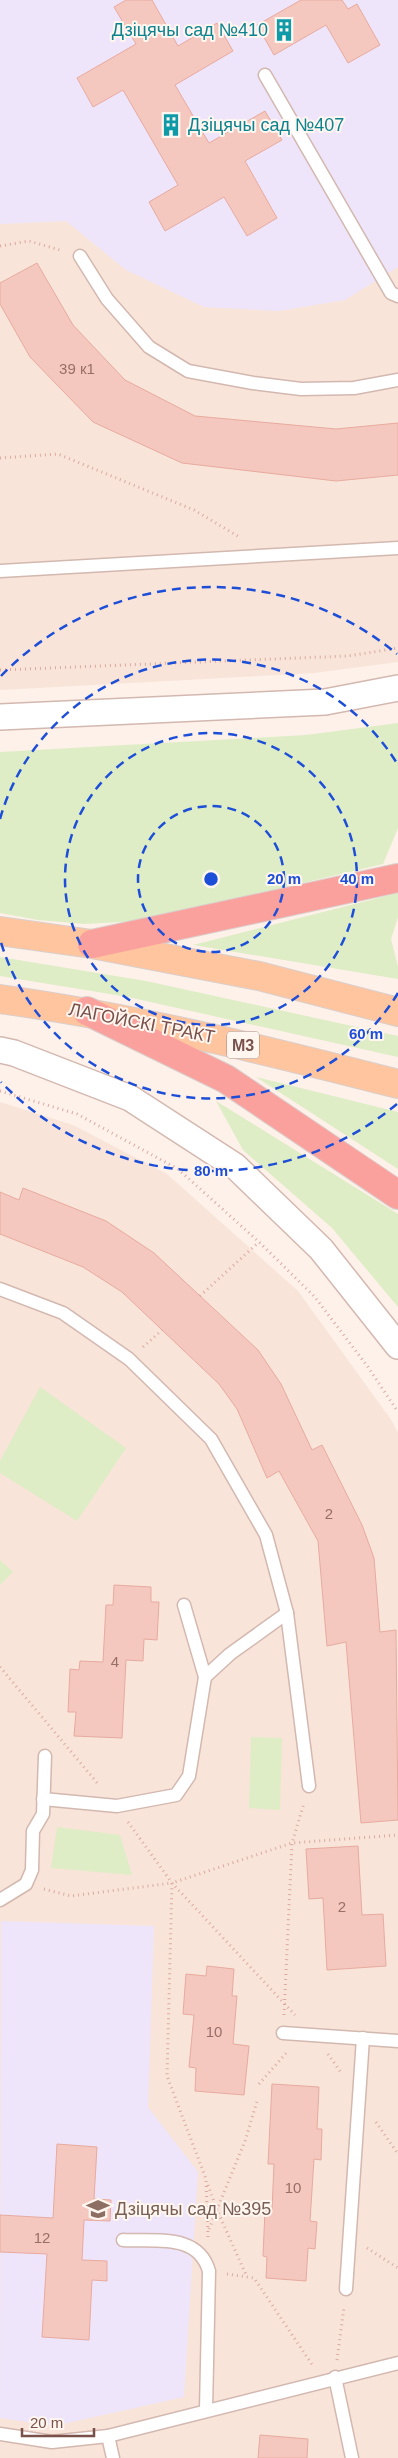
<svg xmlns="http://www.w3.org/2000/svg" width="398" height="2458" font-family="Arial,sans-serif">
<rect width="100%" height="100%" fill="#fdf1e9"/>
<g fill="#f8e4d9">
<polygon points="0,0 398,0 398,662 314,673 0,690"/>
<polygon points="0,1102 73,1125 167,1174 298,1291 392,1421 398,1433 398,2458 0,2458"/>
</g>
<g fill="#eee5fa">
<polygon points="0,0 398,0 398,267 345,300 279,311 204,307 126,270 66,221 0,224"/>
<polygon points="1,1921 154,1926 148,2107 198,2172 184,2397 54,2426 0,2418"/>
</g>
<g fill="#deedc5">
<polygon points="398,723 398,828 383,864 141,921 84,924 38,920 0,913 0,752 306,735"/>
<polygon points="398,893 398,917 391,939 398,967 398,979 193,945"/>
<polygon points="0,957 146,981 398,1036 398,1057 128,997 0,976"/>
<polygon points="256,1077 398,1112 398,1169"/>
<polygon points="216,1101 398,1214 398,1307 332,1228 243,1150"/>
<polygon points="40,1387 126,1448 77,1521 0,1473 0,1461"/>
<polygon points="0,1560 13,1572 0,1585"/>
<polygon points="251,1737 282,1738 280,1810 249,1808"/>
<polygon points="57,1827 120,1835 132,1875 51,1868"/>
</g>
<g fill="#f4c8bf" stroke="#e8aa9e">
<polygon points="126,0 152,0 178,46 217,23 233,51 175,85 209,143 265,111 282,140 245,161 277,218 247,236 224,197 165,231 149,202 178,185 123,90 93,107 77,78 136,44 114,7"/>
<polygon points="301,0 342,0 348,9 357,4 380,45 348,63 326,25 274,55 257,25"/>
<polygon points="37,263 73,325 125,380 195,416 336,429 398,423 398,475 336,481 182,463 93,422 30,357 0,304 0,283"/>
<polygon points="23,1188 106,1221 154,1253 258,1350 281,1384 312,1450 322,1445 362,1525 374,1558 380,1632 396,1630 398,1820 361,1823 346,1642 327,1646 318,1541 279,1471 267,1478 237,1409 219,1384 122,1292 83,1267 0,1234 0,1192 19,1200"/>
<polygon points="114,1585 151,1587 151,1602 159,1602 157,1640 144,1639 143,1661 126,1660 122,1738 74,1736 76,1712 68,1712 70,1669 79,1670 80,1661 103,1662 106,1605 113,1605"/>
<polygon points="358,1846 362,1915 383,1914 386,1966 327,1970 323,1898 309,1899 306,1849"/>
<polygon points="207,1966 234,1969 232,1996 237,1996 233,2044 249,2046 244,2095 195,2091 196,2068 189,2067 194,2015 183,2014 186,1974 206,1976"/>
<polygon points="272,2084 319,2087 317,2129 322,2129 321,2160 314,2159 310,2221 317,2222 315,2249 308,2248 306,2281 266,2278 267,2257 263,2256 265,2210 272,2210 274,2164 268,2164"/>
<polygon points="57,2144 97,2147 94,2199 111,2200 110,2221 84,2220 82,2260 107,2261 107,2281 92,2280 89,2340 42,2337 47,2254 0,2252 0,2215 53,2218"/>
<polygon points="260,2435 308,2439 307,2458 258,2458"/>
</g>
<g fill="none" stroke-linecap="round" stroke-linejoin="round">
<defs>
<g id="lane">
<polyline points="265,75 391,293 398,296"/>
<polyline points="80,256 107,299 149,347 188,371 253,383 301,389 354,388 398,380"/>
<polyline points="0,571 398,548"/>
<polyline points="0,1289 63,1313 129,1359 211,1439 266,1535 287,1613 309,1786"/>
<polyline points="205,1677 230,1654 287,1613"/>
<polyline points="43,1799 117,1806 176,1795 189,1776 205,1677 184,1605"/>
<polyline points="0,1900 26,1884 32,1870 33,1831 43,1814 45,1756"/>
<polyline points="283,2033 398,2041"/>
<path d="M123 2240C156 2242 198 2233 209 2271L206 2410"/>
<polyline points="346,2289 363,2038"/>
<polyline points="335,2377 352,2458"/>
<polyline points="0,2434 52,2442 108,2436 398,2363"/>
<polyline points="108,2436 113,2458"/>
</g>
<g id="street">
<polyline points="0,717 325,702 398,688"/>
<polyline points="0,1050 14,1053 130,1098 235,1166 321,1249 398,1346"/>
</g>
<g id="primary">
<polyline points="0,931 92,944 259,976 398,1012"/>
<path d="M0 999C137 1018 265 1050 398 1084"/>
</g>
<g id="highway">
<polyline points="92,944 398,878"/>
<polyline points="87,1011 226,1079 398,1195"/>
</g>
</defs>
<use href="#lane" stroke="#d3b8b0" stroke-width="15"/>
<use href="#street" stroke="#d3b8b0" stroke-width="28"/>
<use href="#primary" stroke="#dacecc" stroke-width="30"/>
<use href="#highway" stroke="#dacecc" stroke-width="30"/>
<g stroke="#daaaa1" stroke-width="3" stroke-dasharray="1 4" stroke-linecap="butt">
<polyline points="0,246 29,241 63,251"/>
<polyline points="0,458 58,454 194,510 241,538"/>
<polyline points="0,670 348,656 398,648"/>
<polyline points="0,1091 77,1114 178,1169 259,1242 314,1296 368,1367 398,1412"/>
<polyline points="200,1296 259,1242"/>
<polyline points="143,1347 162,1330"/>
<polyline points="0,1667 99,1785"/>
<polyline points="128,1822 172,1883 295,2015"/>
<polyline points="44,1889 71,1896 172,1883"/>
<polyline points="284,2015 292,1843 304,1803"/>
<polyline points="328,2054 342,2074"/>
<polyline points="259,2084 287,2052"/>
<polyline points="376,2122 398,2154"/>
<polyline points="208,2185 217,2210 247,2277"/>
<polyline points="209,2229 245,2141 258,2098"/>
<polyline points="208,2237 206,2179 167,2076 172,1883 292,1843 398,1835"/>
<polyline points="367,2248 398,2268"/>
<polyline points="227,2274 254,2278 313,2366"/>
<polyline points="337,2360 344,2307"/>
</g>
<use href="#lane" stroke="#fff" stroke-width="12"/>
<use href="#street" stroke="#fff" stroke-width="25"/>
<use href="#primary" stroke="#fec59f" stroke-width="28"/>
<use href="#highway" stroke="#faa19d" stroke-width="28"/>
</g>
<g fill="none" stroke="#1d4ed8" stroke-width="2.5" stroke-dasharray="9 6">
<circle cx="211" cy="879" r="73"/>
<circle cx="211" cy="879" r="146"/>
<path d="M398 993A219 219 0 0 1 0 939M0 819A219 219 0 0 1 398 765"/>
<path d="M397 1104A292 292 0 0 1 1 1082M1 676A292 292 0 0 1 397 654"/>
</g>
<defs>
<symbol id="building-bare" viewBox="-9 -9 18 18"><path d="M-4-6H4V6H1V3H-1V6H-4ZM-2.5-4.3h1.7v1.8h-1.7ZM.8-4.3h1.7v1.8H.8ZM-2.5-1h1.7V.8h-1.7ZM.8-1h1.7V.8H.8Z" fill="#0f9aa8" stroke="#fff6f0" stroke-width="2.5" paint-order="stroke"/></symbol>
<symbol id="school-bare" viewBox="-9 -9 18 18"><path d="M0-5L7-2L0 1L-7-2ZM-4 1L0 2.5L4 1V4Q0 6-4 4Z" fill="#8d6e63" stroke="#fff6f0" stroke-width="2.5" paint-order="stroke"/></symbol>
</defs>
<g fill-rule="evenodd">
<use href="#building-bare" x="268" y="14" width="32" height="32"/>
<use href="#building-bare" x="155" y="109" width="32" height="32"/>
<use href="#school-bare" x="82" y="2193" width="32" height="32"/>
</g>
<g text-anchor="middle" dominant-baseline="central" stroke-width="4" stroke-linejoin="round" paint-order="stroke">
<g font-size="15" fill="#986f67">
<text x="77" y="368">39 к1</text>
<text x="329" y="1513">2</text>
<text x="115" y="1661">4</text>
<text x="342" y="1906">2</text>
<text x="214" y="2031">10</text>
<text x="293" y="2187">10</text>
<text x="42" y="2237">12</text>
</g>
<rect fill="#fff6f0" stroke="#a2827c" stroke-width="1" x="227" y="1031.5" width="32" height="27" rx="4"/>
<g font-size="16" font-weight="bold" fill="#7a514a">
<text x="243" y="1045">М3</text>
</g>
<g font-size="18" fill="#0d838f" stroke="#fff6f0" text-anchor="end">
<text x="268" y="30">Дзіцячы сад №410</text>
<text x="188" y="125" text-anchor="start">Дзіцячы сад №407</text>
</g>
<g font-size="18" fill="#7a514a" stroke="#fff6f0">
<text transform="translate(142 1023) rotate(11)">ЛАГОЙСКІ ТРАКТ</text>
</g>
<g font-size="18" fill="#785e54" stroke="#fff6f0" text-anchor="start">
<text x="115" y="2209">Дзіцячы сад №395</text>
</g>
</g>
<circle cx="211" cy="879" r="8" fill="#1d4ed8" stroke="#fff6f0" stroke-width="2.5"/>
<g font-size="15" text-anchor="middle" font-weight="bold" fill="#1d4ed8" stroke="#fff6f0" stroke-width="4" stroke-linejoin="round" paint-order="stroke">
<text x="284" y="884">20 m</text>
<text x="357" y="884">40 m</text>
<text x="366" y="1039">60 m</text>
<text x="211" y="1176">80 m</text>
</g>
<path d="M22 2428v8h72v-8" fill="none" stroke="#7a514a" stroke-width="2.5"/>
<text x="30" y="2428" font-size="15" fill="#7a514a" stroke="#fff6f0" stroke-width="4" paint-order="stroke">20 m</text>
</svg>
